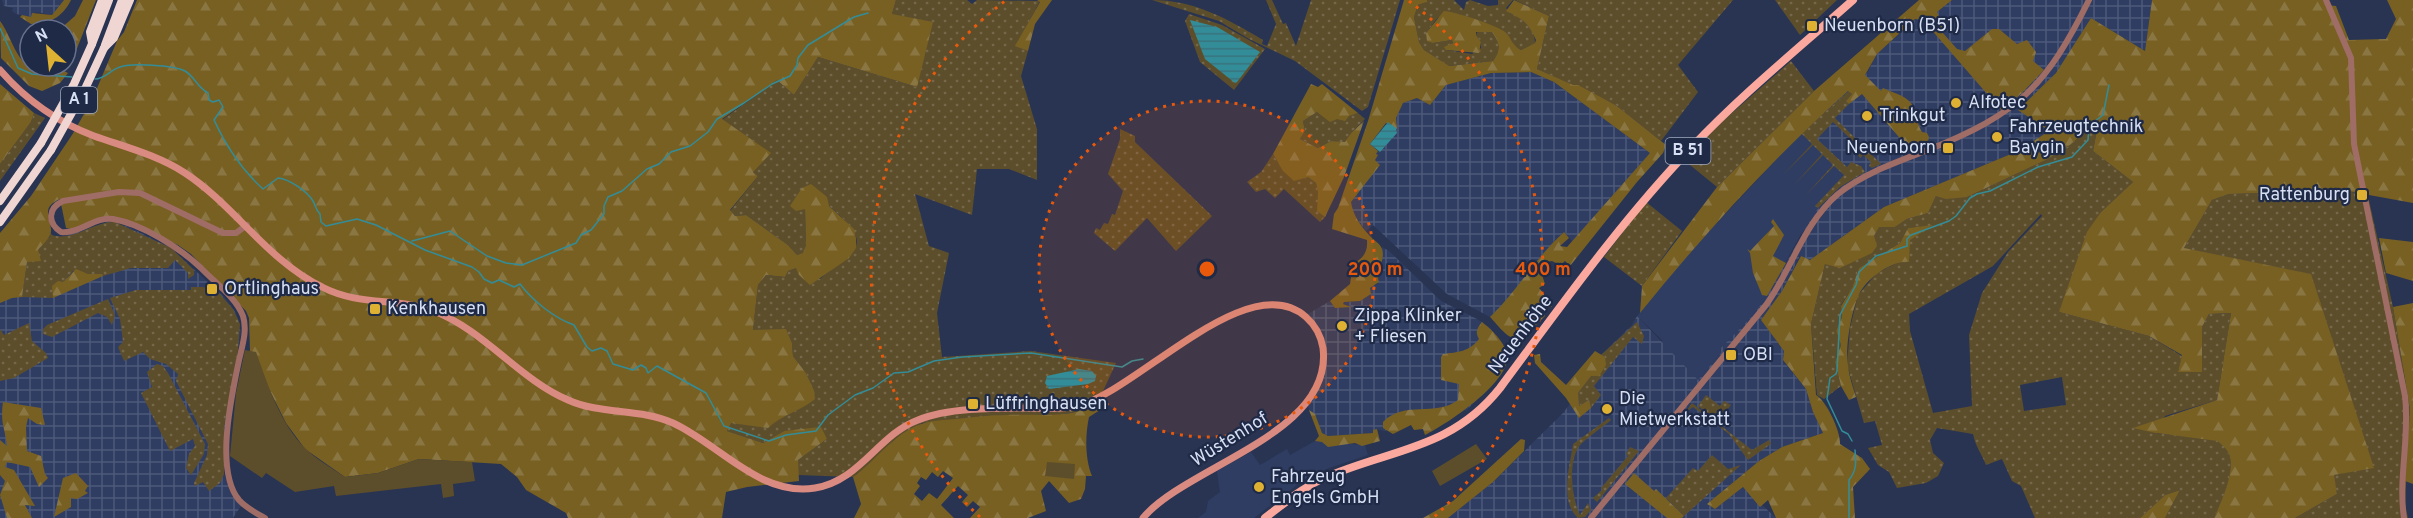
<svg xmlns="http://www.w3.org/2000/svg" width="2413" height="518" font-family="Overpass,sans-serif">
<defs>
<pattern id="industrial-grid" width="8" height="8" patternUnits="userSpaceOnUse" patternTransform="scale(1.5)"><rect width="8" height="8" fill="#303d62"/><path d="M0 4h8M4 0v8" fill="none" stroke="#4d5979"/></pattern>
<pattern id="grass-dots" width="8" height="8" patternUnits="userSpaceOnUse" patternTransform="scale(1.5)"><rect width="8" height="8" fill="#5d4e2b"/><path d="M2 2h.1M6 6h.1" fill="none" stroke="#74674a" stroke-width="1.8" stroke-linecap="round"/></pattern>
<pattern id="forest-firs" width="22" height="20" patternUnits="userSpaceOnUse" patternTransform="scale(1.5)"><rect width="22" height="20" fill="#786023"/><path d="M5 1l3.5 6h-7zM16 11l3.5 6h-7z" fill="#8a7643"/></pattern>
<pattern id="water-rules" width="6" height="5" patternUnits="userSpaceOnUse" patternTransform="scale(1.5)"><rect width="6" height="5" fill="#338d99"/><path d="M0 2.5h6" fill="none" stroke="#38737d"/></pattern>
</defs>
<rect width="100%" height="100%" fill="#293452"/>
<g fill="#303d62">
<polygon points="1803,131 1852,179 1801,234 1767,296 1753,315 1720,349 1721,353 1698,380 1662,344 1662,340 1637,316 1687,255"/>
<polygon points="1315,441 1365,445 1368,455 1329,468 1302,481 1254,518 1198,518 1206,512 1208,501 1220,492 1217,471 1251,452 1260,465 1287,449 1290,455"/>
</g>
<g fill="url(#industrial-grid)">
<polygon points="2,0 64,0 52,15 36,12 31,17 16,14 12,11 13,8 4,6"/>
<polygon points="1952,0 2152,0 2145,51 2091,18 2056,73 2019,110 2049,131 2018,151 1884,207 1810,260 1800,256 1782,291 1761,320 1784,351 1783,361 1806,389 1813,412 1823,433 1782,447 1759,461 1707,504 1715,509 1743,487 1776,518 1448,518 1493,482 1563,413 1605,357 1601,355 1632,325 1637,316 1698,380 1721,353 1720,349 1753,315 1767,296 1815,212 1830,196 1852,179 1803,131 1867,73 1877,54 1916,19 1937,12"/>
<polygon points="1531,72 1554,82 1650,153 1573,242 1564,232 1555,240 1511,297 1490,317 1447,294 1373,225 1366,231 1352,213 1351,202 1379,165 1375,160 1376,154 1378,151 1380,152 1403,103 1417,98 1430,105 1446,85 1491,73"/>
<polygon points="108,222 129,227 171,248 225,298 236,313 241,333 230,387 223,446 224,474 231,493 241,506 233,518 0,518 0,242 65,236"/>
<polygon points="1382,247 1389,251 1441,301 1477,319 1490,328 1507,353 1505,368 1467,410 1420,420 1384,431 1377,429 1373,433 1328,436 1322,433 1307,405 1320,386 1327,353 1321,331 1308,314 1330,301 1335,308 1351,306 1343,304 1344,302 1360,301 1371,294 1370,288 1378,284"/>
</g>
<g fill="url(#grass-dots)" fill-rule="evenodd">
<path d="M896 0H967L972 4 977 0 1040 1 1016 46 1028 51 1021 76 1037 129V180L1009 169H977L972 215 915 194 929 246 949 253 937 313 942 357 1031 351 1116 363 1097 404 1086 410 1057 415H1004L922 423 893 441 868 466 853 477 798 475V460L827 439 784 431 763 443 727 431 730 422 768 427C782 415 799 412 814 399V390L806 373 793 356 792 343 786 330H753L758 285 766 275 785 277 788 271 796 268 820 279C857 248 876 246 829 206L805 208 806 245 804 253 797 255 788 245 746 215 735 216 730 211 758 176 753 172 722 120 777 80 794 95 818 57 917 87 892 14Z"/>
<path d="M1152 0C1194 0 1228 19 1263 40L1262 44 1267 46 1276 24 1266 0H1272L1283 24 1286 23 1296 46 1311 0H1400L1368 107 1362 111 1295 61 1249 39 1219 21Z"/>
<path d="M1427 0H1454L1464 10 1466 2 1470 0 1488 6 1498 5V0H1513L1506 8 1511 14C1524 16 1535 31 1535 43L1521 50C1503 42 1460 0 1438 18 1433 22 1431 28 1426 33L1433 43 1452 40 1453 42 1446 50 1472 54 1481 48V42L1476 35 1478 31 1492 32C1500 43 1501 50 1493 61L1448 66 1424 50 1419 42 1414 17 1418 5 1427 2Z"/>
<polygon points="1515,0 1733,0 1678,65 1698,92 1661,141 1617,106 1537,69 1549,16"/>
<polygon points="1775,0 1837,0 1800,35"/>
<polygon points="1189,14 1222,25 1265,49 1234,90 1200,62 1185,21"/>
<polygon points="1791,61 1814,91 1717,187 1684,160 1723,121"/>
<polygon points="1849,91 1852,94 1846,101 1849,104 1835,118 1881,164 1872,168 1869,166 1871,162 1863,155 1860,158 1858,155 1862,151 1860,148 1833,122 1817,139 1847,167 1851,162 1861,166 1865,172 1840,187 1818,208 1815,206 1844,175 1834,166 1805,196 1833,165 1823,155 1794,185 1822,154 1813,145 1783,175 1812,144 1801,133"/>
<polygon points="1317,112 1337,119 1358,113 1365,119 1352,132 1346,143 1331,141 1318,148 1300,139 1305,131 1303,121"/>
<polygon points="34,113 45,118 0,181 0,164 31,122"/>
<path d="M2099 118 2093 151 2133 182 2101 212 2059 312 2149 336 2182 356 2178 372H2202V327L2209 314 2231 313 2217 400 2165 416 2156 433C2167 435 2210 437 2217 440 2245 455 2223 498 2214 518H2165L2180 490 2165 495 2140 518H2035L2021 486 2012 481 2002 459 1986 465C1981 452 1976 448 1973 434L1937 428 1930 440 1933 453 1944 463 1938 476 1926 483 1897 488 1889 472 1878 465 1868 448 1882 445 1875 421 1864 423 1847 365 1850 328 1858 295 1877 273 1901 261 1909 240 1931 226 1908 228 1900 243 1859 268 1852 288 1841 305 1842 317 1836 331 1841 345 1835 362 1841 386 1824 399 1817 395 1811 324 1825 264 1874 236 1879 226 1895 227 1907 219 1928 213 1936 196 1967 197 2046 160 2070 145ZM2041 214 2042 216 2008 252 1982 293 1969 335 1972 406 1933 413 1910 331 1909 314 1993 266ZM2062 377 2066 405 2024 411 2020 385Z"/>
<polygon points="1120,129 1135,136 1135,142 1212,216 1176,251 1147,218 1115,251 1094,233 1096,228 1100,230 1104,223 1108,224 1112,214 1115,215 1123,191 1108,174 1120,139"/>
<path d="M1273 154C1281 168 1289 180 1308 177L1316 183 1318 194V211L1325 217 1320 222 1284 189 1275 198 1265 189 1256 192 1247 182 1261 172Z"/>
<polygon points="2347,191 2368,196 2393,307 2410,409 2405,504 2408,518 2295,518 2337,494 2333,475 2374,467 2184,248 2212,200 2229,194"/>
<polygon points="1646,202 1682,231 1642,286 1604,257"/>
<path d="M115 222 171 248 194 270V275L188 279V273L175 260 168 268H131L103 276 102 274H88L73 271 54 292 53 298 22 297 27 262 50 236 49 231 52 235C73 242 94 221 115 222Z"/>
<polygon points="191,287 203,287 219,293 233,309 240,324 238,350 224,427 224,474 220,483 209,491 203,482 195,486 194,483 207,455 208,444 176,381 178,374 166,364 150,359 143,352 124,361 118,347 123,342 120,319 110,298 136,290 191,290"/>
<polygon points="108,299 115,315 112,325 107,317 98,313 52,337 43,334 43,329 47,325"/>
<polygon points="1637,322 1644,336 1642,344 1633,337 1594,386 1601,395 1591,408 1589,400 1579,406 1578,393 1605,357 1601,355"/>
<polygon points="29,323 32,341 46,353 48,358 14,378 0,381 0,329 4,335"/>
<polygon points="157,364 163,366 168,373 205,444 204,454 191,475 186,468 189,454 195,446 193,439 170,451 141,393 152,387 147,372"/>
<polygon points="1706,395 1720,406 1724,401 1731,405 1718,421 1698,406"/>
<polygon points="1692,403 1752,450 1769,440 1771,444 1748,460 1729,434 1693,407 1685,413"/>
<path d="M1609 418 1611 420C1603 427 1583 440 1578 448 1568 465 1572 498 1580 515L1588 503 1591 510 1585 517 1578 518C1559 501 1570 466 1573 444Z"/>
<polygon points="1630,447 1639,451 1597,502 1593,498 1602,490 1601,488 1628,456 1626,454"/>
<polygon points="1712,455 1728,469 1741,465 1684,516 1666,498 1693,468 1698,471"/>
</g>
<g fill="url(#forest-firs)" fill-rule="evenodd">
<path d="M64 0H71C62 18 50 23 31 24L20 17 22 15 31 17 32 13 52 15Z"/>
<polygon points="83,0 96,0 74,56 66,58 66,30 59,30 75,16"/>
<path d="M137 0H896L892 14 933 22 917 87 818 57 794 95 777 80 722 119 771 153 753 172 758 176 730 210 735 216 746 215 788 245 797 255 803 253 806 245 805 209 796 211 790 206 802 188 811 184 827 197 829 206 854 229 856 238V248L849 258 810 285 799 275 796 268 788 271 785 277 766 275 758 285 753 330 786 329 792 343 793 356 806 373 814 390 815 399C799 412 782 415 768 428L731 423 727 431 763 443 784 431 821 427 827 439 798 460 799 481 747 487 726 492 722 518H568L566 513 526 490 517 477 501 464 419 459 378 473 345 477 305 449 286 423 250 351 249 318 246 311 191 254 178 245 150 232 116 217 71 229 66 228 60 199C42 207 49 215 51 229 52 237 43 244 38 250L41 261 27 262 22 297 12 298 0 303V233L31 196 72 135 92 100 117 41 124 32Z"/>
<polygon points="1037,0 1052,0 1035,24 1028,51 1015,46 1040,2"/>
<path d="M1404 0H1427V2L1418 5 1414 17 1419 42 1424 50 1449 66 1493 61C1501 50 1500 43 1492 32H1476V35L1481 42 1479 53 1446 50 1444 47 1453 43 1452 40 1433 43 1427 41 1426 33 1444 11C1454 11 1498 26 1505 32 1511 37 1512 46 1521 50L1535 43 1536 40C1527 20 1523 20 1506 11L1514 0 1549 16 1537 69 1573 85H1578L1617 106 1666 145 1663 153 1637 182 1570 266 1565 261 1560 265 1552 261 1547 262 1549 267 1542 275 1545 284 1539 288 1544 294V303H1549L1552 307 1543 308 1542 311 1545 316 1522 339C1508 341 1500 327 1490 317 1517 291 1536 257 1564 232L1569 238 1560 246 1567 247 1650 153 1554 82 1531 72 1491 73 1446 85 1430 105 1417 98 1403 103 1396 118 1397 129 1386 123 1370 144 1378 151 1376 154 1378 155 1375 160 1380 165 1351 202C1353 215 1360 225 1369 235 1373 240 1380 243 1382 249 1386 260 1375 271 1379 282L1370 288 1371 294 1360 301 1344 302 1343 304 1351 307 1335 308 1330 301 1350 284 1353 264C1363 258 1368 253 1367 240L1332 229 1334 214 1338 208 1368 121Z"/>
<path d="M1919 0H1952L1937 12 1942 23V32L1957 49 1965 51 1992 29H1999L2017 44 2027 40 2036 52 2033 61 2044 70 2022 93 2001 110 1923 20 1915 19 1877 54 1865 75 1881 91 1883 88C1898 95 1911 96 1916 113 1918 120 1918 126 1922 132L1927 133 1929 137 1927 146 1921 148 1910 144 1903 148 1902 146 1904 143 1862 94 1849 104 1846 101 1852 94 1848 91C1772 159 1704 234 1640 313L1642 286 1717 187 1814 91Z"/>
<path d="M2152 0H2323L2326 5 2336 6 2349 40 2386 39 2396 19 2387 0H2413V203L2347 191 2229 194 2212 200 2184 248 2311 274 2374 468 2334 475 2337 494 2295 518H2214C2221 502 2237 469 2228 452 2226 448 2221 444 2218 441L2156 433 2133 428 2217 400 2231 313 2209 314 2202 327V372H2178L2182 355 2149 336 2059 312 2087 232 2101 212 2133 182 2093 151 2099 119 2070 145 2046 160 1967 197 1946 199 1936 196 1928 213 1907 219 1895 227H1879L1874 236 1877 246 1872 253 1840 268 1825 264 1811 324 1816 395C1826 400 1841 432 1840 444L1862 458 1870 469 1853 487 1855 518H1776L1768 500 1760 507 1743 487 1715 509 1707 504 1759 461 1782 447 1823 433 1813 412 1806 389 1783 360 1784 351 1761 320 1782 291 1801 256 1810 260 1884 207 2018 151 2049 131 2018 110 2056 73 2091 18 2145 51Z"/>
<path d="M0 21C11 35 17 66 36 69 49 72 54 65 68 73L60 83 42 91 29 86 1 58Z"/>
<polygon points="0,84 34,113 31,122 0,164"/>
<polygon points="1311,84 1318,87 1322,84 1358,113 1349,116 1345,121 1337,119 1330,122 1317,112 1303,121 1305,131 1300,139 1318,148 1331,141 1345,142 1352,132 1364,121 1344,177 1325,217 1317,211 1318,194 1316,183 1308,177 1294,181 1283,171 1273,154"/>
<polygon points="1773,219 1784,235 1773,256 1786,263 1767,296 1762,295 1753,273 1750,253 1747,249 1750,251 1774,226 1771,222"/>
<path d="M1933 225 1910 240 1909 262C1892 260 1864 280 1858 297 1851 313 1845 348 1848 366 1849 376 1853 387 1856 397L1849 400 1841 386 1835 362 1841 345 1836 331 1842 317 1841 306 1852 288 1859 268 1900 243 1908 228Z"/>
<polygon points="2379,238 2413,242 2413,281 2386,273"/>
<polygon points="76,269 88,274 102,274 103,276 53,298 52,286 58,281 63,282"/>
<polygon points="2413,303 2413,484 2405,481 2410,409 2393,307"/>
<path d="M1482 322C1491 329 1505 342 1507 355 1511 382 1447 424 1425 435L1423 429 1414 430 1411 425 1393 434 1383 428V422C1404 400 1436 417 1458 400L1459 384 1441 380V357L1443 354C1458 352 1469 352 1479 339 1475 332 1477 328 1482 322Z"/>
<polygon points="1595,351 1605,357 1606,365 1599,376 1591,376 1578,393 1579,406 1589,400 1591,408 1579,418 1566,398 1535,363 1534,355 1540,354 1541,362 1566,385"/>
<path d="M3 402 41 408 45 425 37 424 28 418 26 427 27 451 41 456 45 474 48 478 39 487 30 467 7 462 5 467 14 470 35 506 25 505 32 518H7L0 495 5 481 0 475V440L7 446C5 427 0 424 3 402Z"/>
<path d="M1097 404 1100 410 1089 417C1085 436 1085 459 1092 476H1086L1085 489 1081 499 1069 503 1049 481 1041 491 1046 511 1028 518H970L980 507 973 501 967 507 962 502 968 495 958 486 941 505 954 518H854L861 504 853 477C876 461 893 434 921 424 932 420 945 420 957 419 974 417 991 415 1007 415 1038 414 1070 419 1097 404ZM943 471 953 478 937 499 929 493 922 501 914 494 920 486 917 483 921 477 926 480 932 472 938 477Z"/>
<polygon points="1309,410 1315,414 1322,433 1328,436 1373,433 1373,430 1377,429 1380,441 1362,446 1355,443 1328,447 1322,442 1315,441 1319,436"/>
<polygon points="1521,439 1525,440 1524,451 1493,482 1448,518 1423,518 1453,501"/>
<polygon points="76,473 88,486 85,491 88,493 77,499 71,498 71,507 54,517 63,478"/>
<polygon points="1634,473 1654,491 1656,489 1684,516 1682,518 1667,518 1625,484"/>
<polygon points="2180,490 2165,518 2140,518 2165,495"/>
</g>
<g fill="#5d4e2b">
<path d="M245 350 256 352C268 385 280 424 306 449 317 460 332 468 345 477L378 473 419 459 472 462 475 481 453 484 454 496 443 498 441 484 336 496 334 486 295 492 266 473 262 478 230 456 236 393Z"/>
<polygon points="1476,444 1487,459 1440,486 1432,471"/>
<polygon points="1047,462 1075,464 1074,479 1045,476"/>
</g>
<g fill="url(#water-rules)">
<polygon points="1190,20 1217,27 1260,52 1237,82 1235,83 1205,59"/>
<polygon points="1388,122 1396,128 1397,133 1380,152 1370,144"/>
<polygon points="1079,369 1092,371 1096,376 1095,381 1088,384 1049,389 1045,383 1047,376"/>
</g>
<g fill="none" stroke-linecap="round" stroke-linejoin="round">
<g stroke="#338d99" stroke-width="1.5">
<polyline points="0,28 18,68 32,74 72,77"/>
<path d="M95 79C105 79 110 70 120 67 132 63 173 65 185 71 195 77 197 87 208 93L209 100 213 102 219 100 223 107 214 120C226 146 242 170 263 189L278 178C289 179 307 191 313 201 316 206 315 209 320 214L321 222 326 226 357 219 376 225 425 250 472 267 479 272 484 279 492 283 499 280 514 287 520 284C533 301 554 318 574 325L587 347 592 351 601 348 607 351 613 364 633 370 641 365 646 368 648 373 657 366 706 393 724 426 769 441 786 435 816 431 828 415 855 395 873 388 894 373 908 372 934 361 962 357 1031 353 1122 367 1132 361 1143 359"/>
<polyline points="412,241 450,231 487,256 506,263 522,265 576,243 581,235 591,230 604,214 604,206 608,197 622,191 647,169 659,164 671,152 690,146 708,132 717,119 744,103 772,84 790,76 797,65 798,58 808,45 854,17 868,13"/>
<polyline points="1852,441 1848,434 1842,431 1827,399 1830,378 1836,374 1837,371 1840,315 1856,285 1859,272 1876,256 1907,246 1907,239 1911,235 1949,221 1956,216 1970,198 1977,194 1990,191 2038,167 2072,157 2088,140 2089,126 2103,115 2109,85"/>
<path d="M1849 518V480C1857 470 1856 462 1855 450"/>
</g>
<g stroke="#9f6d66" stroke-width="6">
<path d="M2326 0 2351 58 2354 144 2405 396C2410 437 2398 478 2404 518"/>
<path d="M247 225 236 233H223L140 193 119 192 63 201C48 208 47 223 61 232 80 234 95 216 113 219 142 224 180 248 201 268 214 282 236 297 243 316 248 332 241 349 238 365 231 399 215 471 239 500 246 508 256 513 265 518"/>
<path d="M1591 518 1766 305C1792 269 1803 224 1838 194 1864 173 1897 162 1928 150 2018 114 2046 87 2089 0"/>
</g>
<path stroke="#da8b81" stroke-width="7" d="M0 70C26 100 57 122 94 136 125 147 157 155 185 173 234 205 268 261 322 287 361 307 397 297 434 311 485 331 519 379 568 400 601 415 640 408 673 423 719 444 760 497 815 488 860 481 878 435 918 420 947 408 992 408 1024 408 1042 408 1060 410 1077 406 1135 393 1248 265 1306 317 1315 325 1321 336 1323 348 1334 434 1186 466 1143 518"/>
<path stroke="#fba99e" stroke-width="8" d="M1265 518C1283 504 1301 489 1322 479 1388 449 1450 451 1500 388 1561 306 1621 221 1692 147 1742 94 1799 48 1853 0"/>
<g stroke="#f0d6d2" stroke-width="8">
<polyline points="92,43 90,32 102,0"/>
<polyline points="92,44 109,0"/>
<polyline points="105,45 122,0"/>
<polyline points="104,48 114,38 130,0"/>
<polyline points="0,201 41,143"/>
<polyline points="0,222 51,150"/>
</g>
<g stroke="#f0d6d2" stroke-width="8">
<polyline points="41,143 74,84 92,44"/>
<polyline points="51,150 85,89 104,48"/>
</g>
</g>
<circle cx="1207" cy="269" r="168" fill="#e8590c" fill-opacity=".12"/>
<g fill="none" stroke="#e8590c" stroke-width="3" stroke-dasharray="3 6">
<circle cx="1207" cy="269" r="168"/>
<path d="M980 517A336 336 0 0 1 1005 1M1409 1A336 336 0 0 1 1434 517"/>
</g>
<g fill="#deb133" stroke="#1f2a47" stroke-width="2">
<rect x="1806" y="20" width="12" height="12" rx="3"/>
<circle cx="1956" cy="103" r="6"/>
<circle cx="1867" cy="116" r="6"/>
<circle cx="1997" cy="137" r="6"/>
<rect x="1942" y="142" width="12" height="12" rx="3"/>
<rect x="2356" y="189" width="12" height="12" rx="3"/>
<rect x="206" y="283" width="12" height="12" rx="3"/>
<rect x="369" y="303" width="12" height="12" rx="3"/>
<circle cx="1342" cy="326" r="6"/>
<rect x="1725" y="349" width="12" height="12" rx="3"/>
<rect x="967" y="398" width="12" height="12" rx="3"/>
<circle cx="1607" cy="409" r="6"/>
<circle cx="1259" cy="487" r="6"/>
</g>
<g text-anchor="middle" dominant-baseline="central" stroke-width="4.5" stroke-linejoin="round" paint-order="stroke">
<g fill="#1f2a47" stroke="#a0a9bf" stroke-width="1.5">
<rect x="61" y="87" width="36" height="26" rx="4.5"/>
<rect x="1665.5" y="138" width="45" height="26" rx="4.5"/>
</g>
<g font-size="16" font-weight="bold" fill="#d7dff3">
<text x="79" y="100">A 1</text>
<text x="1688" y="151">B 51</text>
</g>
<g font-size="18" fill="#d7dff3" stroke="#1f2a47" text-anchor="start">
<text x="1824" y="26">Neuenborn (B51)</text>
<text x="1968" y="103">Alfotec</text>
<text x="1879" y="116">Trinkgut</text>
<text x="2009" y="127">Fahrzeugtechnik<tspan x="2009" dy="21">Baygin</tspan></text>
<text x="1936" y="148" text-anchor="end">Neuenborn</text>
<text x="2350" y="195" text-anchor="end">Rattenburg</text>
<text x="224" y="289">Ortlinghaus</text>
<text x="387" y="309">Kenkhausen</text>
<text x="1354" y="316">Zippa Klinker<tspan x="1354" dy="21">+ Fliesen</tspan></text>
<text x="1743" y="355">OBI</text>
<text x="1619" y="399">Die<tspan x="1619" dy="21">Mietwerkstatt</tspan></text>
<text x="985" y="404">Lüffringhausen</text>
<text x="1271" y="477">Fahrzeug<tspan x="1271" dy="21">Engels GmbH</tspan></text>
</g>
<g font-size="18" fill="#d7dff3" stroke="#1f2a47">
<text transform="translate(1521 335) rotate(-53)">Neuenhöhe</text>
<text transform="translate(1230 440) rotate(-32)">Wüstenhof</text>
</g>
</g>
<circle cx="1207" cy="269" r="9" fill="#e8590c" stroke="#1f2a47" stroke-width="3"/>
<g font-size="18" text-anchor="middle" font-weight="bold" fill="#e8590c" stroke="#1f2a47" stroke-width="4.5" stroke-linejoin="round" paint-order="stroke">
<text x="1375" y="275">200 m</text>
<text x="1543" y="275">400 m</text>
</g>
<g transform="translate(48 48) rotate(333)"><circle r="28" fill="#1f2a47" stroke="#69728c" stroke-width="1.5"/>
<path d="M0-4.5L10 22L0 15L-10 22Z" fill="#deb133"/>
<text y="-9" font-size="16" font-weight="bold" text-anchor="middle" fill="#d7dff3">N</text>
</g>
</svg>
